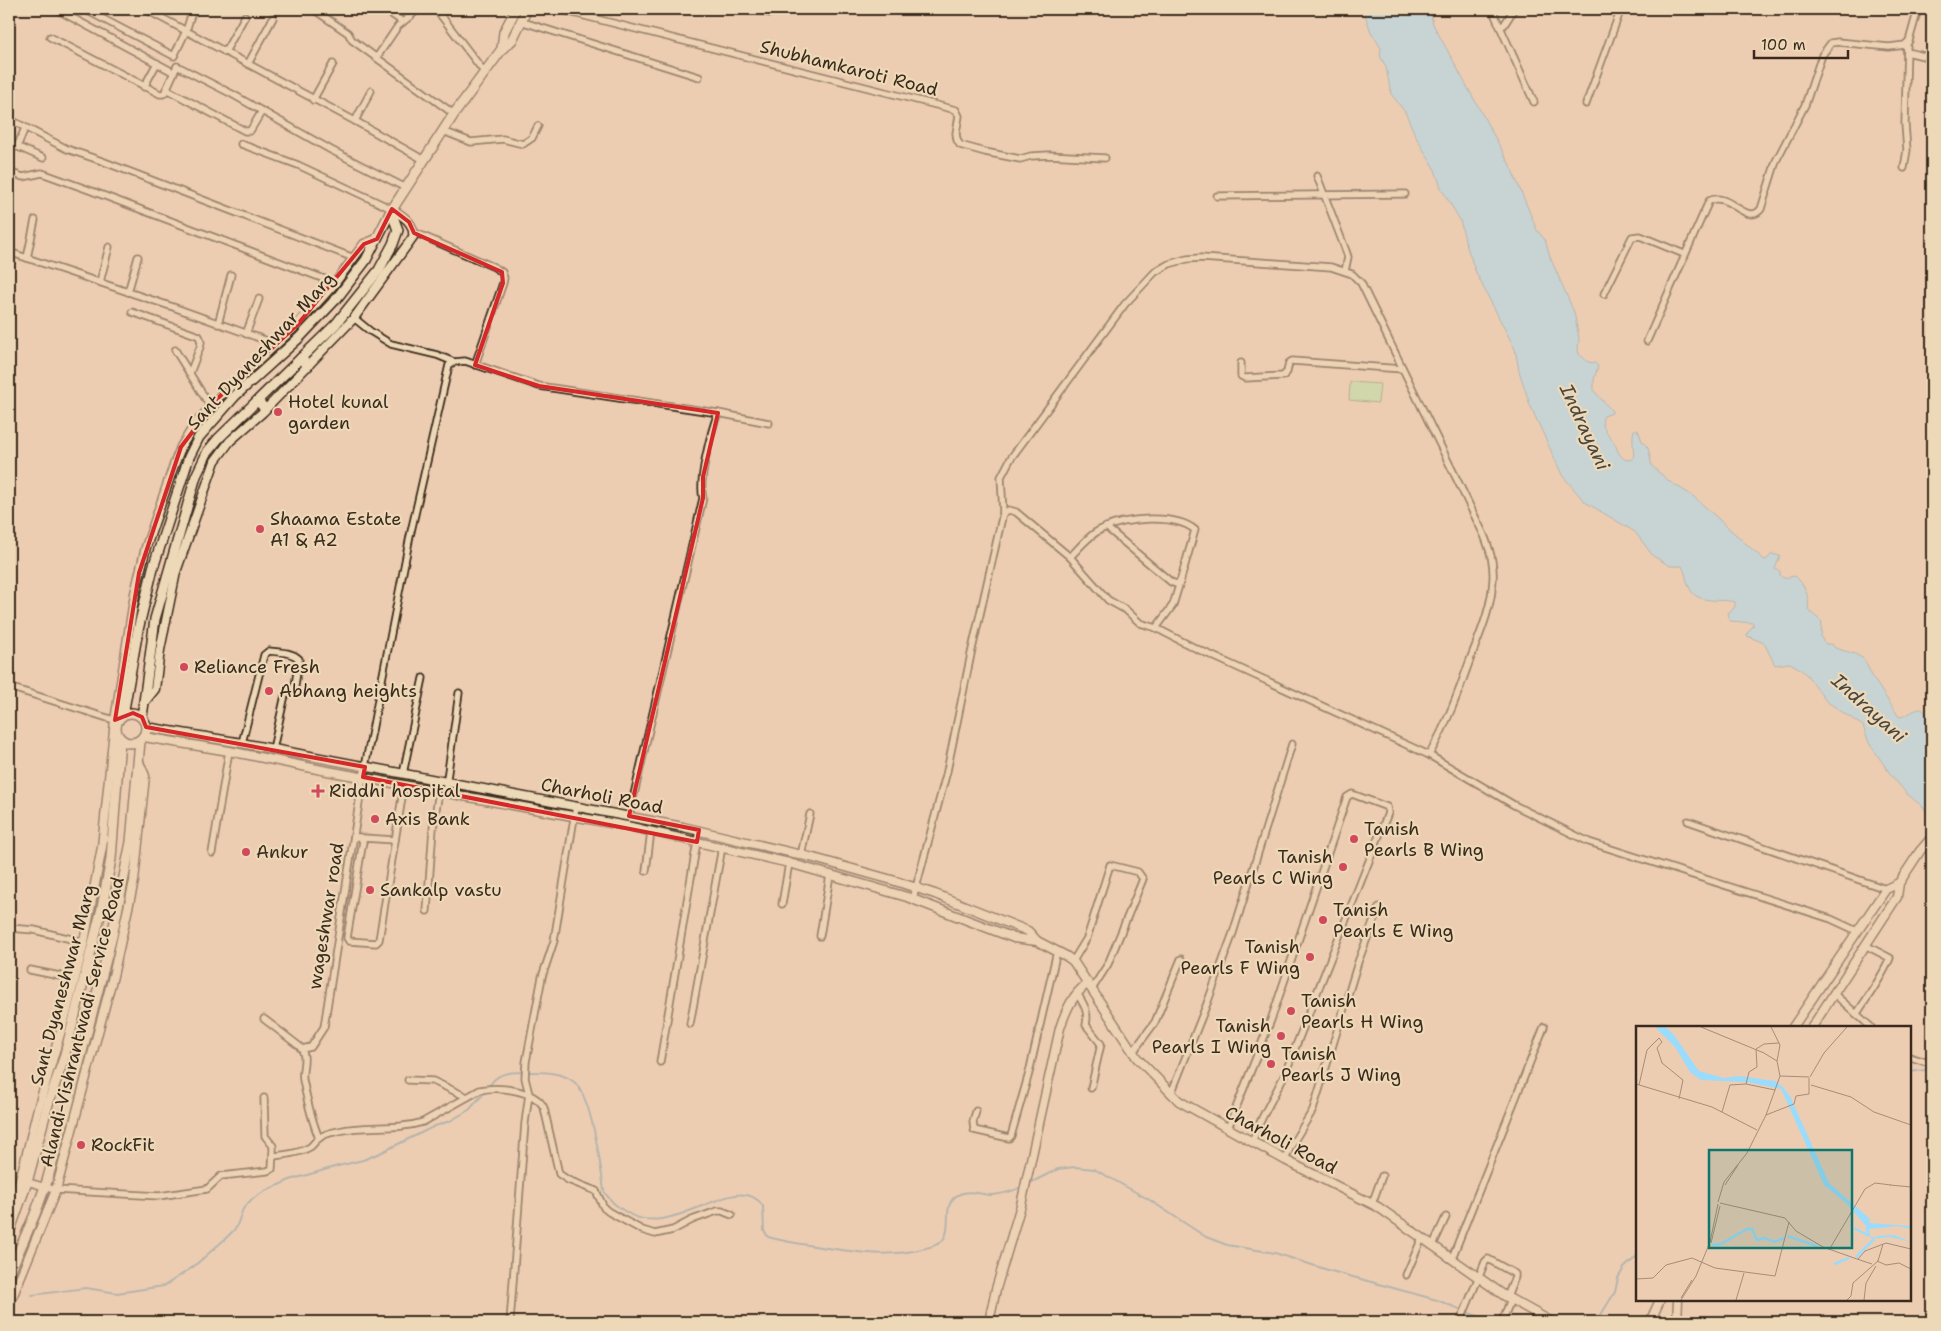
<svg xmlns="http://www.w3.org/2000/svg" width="1941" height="1331" font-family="'Shantell Sans',sans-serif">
<rect width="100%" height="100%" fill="#edcdb2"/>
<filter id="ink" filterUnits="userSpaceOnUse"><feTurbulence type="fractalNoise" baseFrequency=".02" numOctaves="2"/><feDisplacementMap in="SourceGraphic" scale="10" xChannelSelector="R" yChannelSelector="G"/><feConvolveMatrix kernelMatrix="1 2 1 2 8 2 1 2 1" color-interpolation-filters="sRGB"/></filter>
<g filter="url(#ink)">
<polygon fill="#e6bfa8" points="317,784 322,785 322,787 320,799 315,800 314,795"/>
<polygon fill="#b2e2a2" stroke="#768660" points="1350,382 1380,384 1378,403 1349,400"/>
<path fill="#9bdbfc" stroke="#7594a3" d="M1363 9H1432L1431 15 1433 24 1510 165 1537 230 1545 240 1550 257 1574 312 1579 338 1578 350 1579 354 1588 362 1595 363 1598 366 1594 379V391L1612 411V413L1604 416C1599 426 1608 433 1613 441 1618 448 1617 455 1626 460L1633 459C1635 451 1631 441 1634 430H1638L1642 441 1648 448 1652 466 1655 469 1670 482 1693 496 1763 559 1766 560 1772 554 1780 556 1775 569 1780 571V575L1783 578 1795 576C1804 583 1811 600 1808 610L1822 622 1821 637 1823 641 1826 644H1832L1835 648 1855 654 1864 659 1873 678 1899 717C1907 717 1912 709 1922 709L1932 720V820L1923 807 1907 794 1891 775 1869 743 1863 726 1826 701 1807 675 1800 669 1790 663 1775 665 1764 643 1747 636 1748 632 1753 626V623L1730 621 1728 613 1735 607V602C1721 598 1698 605 1690 589 1686 582 1686 573 1682 566H1670L1653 556 1635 532 1585 502 1562 475 1530 405 1519 371 1515 349 1476 273 1466 244 1460 220 1442 190 1435 170 1416 137 1405 112 1391 94 1386 67 1380 56 1381 48 1371 32Z"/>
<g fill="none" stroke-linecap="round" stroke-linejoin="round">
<g stroke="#7594a3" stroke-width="2">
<polyline points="1910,1072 1932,1069"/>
<path d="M488 1088C496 1073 508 1072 524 1072 539 1072 559 1071 573 1081 592 1095 601 1167 604 1191 610 1201 616 1206 626 1212 672 1243 737 1167 763 1206L764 1231 768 1237C785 1242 803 1244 820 1247 855 1252 887 1258 922 1249 929 1247 938 1246 943 1240 953 1228 941 1203 958 1195 968 1189 982 1195 992 1195 1003 1194 1012 1192 1021 1187"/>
<polyline points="1028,1184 1058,1169 1075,1167 1094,1169 1148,1199 1206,1237 1227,1245 1275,1253 1331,1271 1437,1300 1459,1309"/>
<polyline points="32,1295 86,1288 117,1293 164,1286 193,1267 224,1240 236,1228 243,1209 251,1200 265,1191 290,1180 338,1166 363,1160 380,1153 435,1126 450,1121 469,1110 485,1092"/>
<polyline points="1469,1313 1494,1322"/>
<polyline points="1591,1322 1602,1313 1615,1292 1618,1278 1624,1268 1637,1256"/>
</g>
<defs>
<g id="street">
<polyline points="56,9 173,72"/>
<polyline points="84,9 174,56 186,31 193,9"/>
<polyline points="145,9 355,121 424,160"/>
<polyline points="313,9 348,33 352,40 454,114"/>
<polyline points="384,9 403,22"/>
<polyline points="436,9 485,73"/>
<polyline points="557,9 956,110 959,116 956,133 957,140 960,145 985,152 1020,159 1031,156 1049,155 1105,158"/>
<polyline points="750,9 770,13"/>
<polyline points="1492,9 1534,102"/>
<polyline points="520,21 699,77"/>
<polyline points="1501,26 1504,25 1514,9"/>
<polyline points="50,37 160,94 163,94 165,92 177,66 232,94 331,150 406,188"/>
<polyline points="225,52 245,16"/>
<polyline points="1907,52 1932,58"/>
<polyline points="377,57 398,26 419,9"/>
<polyline points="248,64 273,18"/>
<polyline points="144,87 157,63"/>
<polyline points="166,89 245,131 250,131 262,111"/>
<polyline points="313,100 333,64"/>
<polyline points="1586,104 1621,9"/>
<polyline points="9,119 67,149 102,161 354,258"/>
<polyline points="355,121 371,91"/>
<polyline points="443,131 471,142 503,139 523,144 532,138 538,126"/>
<polyline points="9,143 43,158"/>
<polyline points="241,144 298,165 392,209"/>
<polyline points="17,147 25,128"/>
<polyline points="1904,168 1907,150 1905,124 1907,43"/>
<polyline points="9,172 23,177 42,173 89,190 335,283"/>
<polyline points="1317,176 1346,251 1348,257 1345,271"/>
<polyline points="1217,196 1405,194"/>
<polyline points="414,232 494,267 502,272 504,278 503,283 475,365"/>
<polyline points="9,252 173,307 276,344"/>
<polyline points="27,258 35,220"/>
<polyline points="100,282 109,247"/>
<polyline points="128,292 138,257"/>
<polyline points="1604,294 1632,237 1640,236 1684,254"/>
<polyline points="132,312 199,336 201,342 200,347 190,373"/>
<polyline points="354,318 370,331 391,344 437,355 454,362"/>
<polyline points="218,324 231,275"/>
<polyline points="246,334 259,299"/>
<path d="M1647 341 1709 201C1728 190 1747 227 1761 209L1776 161 1805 105 1822 55 1831 43 1838 42 1889 47 1905 45 1909 41 1918 9"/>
<polyline points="175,350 210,406"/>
<polyline points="1241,363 1241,376 1245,378 1283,376 1287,372 1289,363 1292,361 1402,369"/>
<path d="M1003 513 1001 477 1011 458 1125 304 1155 272 1169 264 1187 259 1201 258 1331 267 1352 274 1361 283 1484 535C1490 550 1494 563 1493 579 1492 606 1481 632 1471 657 1459 691 1447 724 1429 755L1193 647 1156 628 1140 623 1126 610 1108 600 1070 557"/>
<polyline points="1156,628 1173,605 1180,582"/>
<polyline points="9,687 117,721"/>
<path d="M242 743 264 655 269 651C279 652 292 652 299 659L294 692 285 695 273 749"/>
<polyline points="1429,755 1514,805 1589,842 1831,919 1857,931"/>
<polyline points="403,774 423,678"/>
<polyline points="445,793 459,693"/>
<path d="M629 816 703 498C698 481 711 431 718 413"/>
<polyline points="1688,821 1886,889"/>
<polyline points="354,837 360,837 363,841 347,938 349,941 376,943 379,940 404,785"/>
<polyline points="363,838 395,840"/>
<polyline points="212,853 229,751"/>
<polyline points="801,855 810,814"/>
<polyline points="646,871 651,831"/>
<path d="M913 899 947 771 971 654 1003 513 1009 510 1016 512 1070 557C1080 547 1090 534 1102 529 1125 518 1175 513 1195 530L1180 582 1176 584 1171 582 1106 527"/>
<polyline points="782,904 789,863"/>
<polyline points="427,911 433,828 439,792"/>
<polyline points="9,928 34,930 84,942"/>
<polyline points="820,936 830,875"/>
<polyline points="1073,961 1087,938 1110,865 1138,872 1143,879 1108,964 1092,989"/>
<polyline points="30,970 75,979"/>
<path d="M1077 993C1084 1005 1089 1011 1086 1025L1101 1044 1091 1088"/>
<polyline points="1833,993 1871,1027"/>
<path d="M1856 1015C1868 996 1882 978 1890 958L1865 945"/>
<path d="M264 1019 299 1046C309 1056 301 1068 303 1080 307 1100 311 1119 319 1138"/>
<polyline points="690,1024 722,847"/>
<polyline points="302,1049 311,1047 324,1027 363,777 410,536 449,365 454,362 465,361 539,386 718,413 769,423"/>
<polyline points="1133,1052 1155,1022 1181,959"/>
<polyline points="1910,1057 1932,1064"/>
<polyline points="660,1062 699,830"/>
<polyline points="408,1080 433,1081 467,1097"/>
<polyline points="1171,1094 1208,1001 1233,933 1292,744"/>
<polyline points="976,1111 973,1122 974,1130 1009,1138 1011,1136 1029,1073 1057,951"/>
<polyline points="1228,1128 1271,1020 1347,797 1352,794 1387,807 1388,813 1284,1076 1262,1118 1252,1142"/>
<path d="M273 1156C285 1155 300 1153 310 1147 313 1145 315 1141 318 1139 323 1134 333 1132 339 1131 367 1124 395 1131 423 1122L480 1090C498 1086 536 1090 544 1108L559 1174 568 1180 596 1191 604 1208 609 1212 642 1230 655 1234 673 1230 692 1220 717 1211H722L732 1215"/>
<polyline points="1285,1160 1291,1146 1313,1110 1358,962 1379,907"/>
<polyline points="24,1181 56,1190 159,1196 207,1189 221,1176 267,1171 272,1169 273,1150 273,1146 265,1136 264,1098"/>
<polyline points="1372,1204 1382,1176"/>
<polyline points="1433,1245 1446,1217"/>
<polyline points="1452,1258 1544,1027"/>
<polyline points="1406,1275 1422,1238"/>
<polyline points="510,1322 525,1123 529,1094 525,1078 526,1062 542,977 554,941 576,806"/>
<polyline points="1460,1322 1485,1262 1488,1259 1515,1274 1515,1277 1507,1297"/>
<polyline points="1502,1322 1511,1299"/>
</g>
<g id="secondary">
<path d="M143 704 155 689 160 650 176 572 215 461 230 441 263 412 354 318 413 237C415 223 403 216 392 209"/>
<polyline points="146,727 242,743 683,827 810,857 892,880 935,894 1028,931 1037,941"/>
<polyline points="144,737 229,751 322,770 627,826 789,863 907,897 1014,938 1037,941 1066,956 1073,961 1137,1058 1179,1101 1285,1160 1378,1207 1505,1296 1552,1322"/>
<polyline points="1793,1027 1886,889 1899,883"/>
<polyline points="1812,1027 1897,897 1899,883 1920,851 1932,837"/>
<polyline points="9,1210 14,1200 25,1161 37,1112 67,1010 84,942 102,847 115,720 135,593 146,547 173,468 181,447 194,426 218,398 298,324 335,283 364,244 377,239"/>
<polyline points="9,1305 56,1190 113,976 134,881 145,776 139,762"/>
<path d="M989 1322 996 1289 1021 1205 1060 1028C1066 1010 1073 994 1088 983"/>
<polyline points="1650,1322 1660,1300"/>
<polyline points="1677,1322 1678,1300"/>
</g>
<g id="primary">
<polyline points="502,49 504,32 516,9"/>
<polyline points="301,358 308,366"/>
<polyline points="258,401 265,409"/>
<circle cx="131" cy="728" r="15"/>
<polyline points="123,715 138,630 153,568 189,457 199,437 235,396 300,337 337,298 366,260 391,211 454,114 502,49 512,40 527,9"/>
<polyline points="142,717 155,619 196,476 208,451 219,438 336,324 379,270 393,244 398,230 391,211"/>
<polyline points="9,1233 27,1182 48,1104 64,1058 102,908 111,859 120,739"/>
<polyline points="9,1274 35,1214 47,1181 68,1106 112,936 131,842 140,741"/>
</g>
</defs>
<use href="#street" stroke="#3b2a1e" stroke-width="9"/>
<use href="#secondary" stroke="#3b2a1e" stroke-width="11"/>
<use href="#primary" stroke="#3b2a1e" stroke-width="12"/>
<use href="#street" stroke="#edd9b7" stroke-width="5.5"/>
<use href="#secondary" stroke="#edd9b7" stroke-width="8"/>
<use href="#primary" stroke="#edd9b7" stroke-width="9"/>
</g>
</g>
<path d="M0 0H1941V1331H0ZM392 209 409 222 414 233 502 272 503 283 475 365 539 386 718 413 703 477V498L629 816 699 830 697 842 363 777 365 767 146 727 142 717 133 713 115 720 139 573 181 447 218 398 298 324 364 244 377 239Z" fill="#edcdb2" fill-opacity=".55" fill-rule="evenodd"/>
<path fill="none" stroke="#d62828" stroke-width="4" stroke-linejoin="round" d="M392 209 409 222 414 233 502 272 503 283 475 365 539 386 718 413 703 477V498L629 816 699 830 697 842 363 777 365 767 146 727 142 717 133 713 115 720 139 573 181 447 218 398 298 324 364 244 377 239Z"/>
<g fill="#d1495b" stroke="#edd9b7" stroke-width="2">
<circle cx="278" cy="412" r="5"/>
<circle cx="260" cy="529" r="5"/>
<circle cx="184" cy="667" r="5"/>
<circle cx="269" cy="691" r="5"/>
<path d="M315.5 783.5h5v5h5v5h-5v5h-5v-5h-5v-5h5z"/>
<circle cx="375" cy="819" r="5"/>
<circle cx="1354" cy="839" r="5"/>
<circle cx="246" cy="852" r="5"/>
<circle cx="1343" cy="867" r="5"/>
<circle cx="370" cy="890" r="5"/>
<circle cx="1323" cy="920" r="5"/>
<circle cx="1310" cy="957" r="5"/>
<circle cx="1291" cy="1011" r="5"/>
<circle cx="1281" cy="1036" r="5"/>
<circle cx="1271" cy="1064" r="5"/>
<circle cx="81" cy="1145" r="5"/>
</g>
<g text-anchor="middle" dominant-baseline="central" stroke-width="4.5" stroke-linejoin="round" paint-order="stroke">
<g font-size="18" fill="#3b2a1e" stroke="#edd9b7">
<text transform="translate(849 68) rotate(14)">Shubhamkaroti Road</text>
<text transform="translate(261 351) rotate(-47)">Sant Dyaneshwar Marg</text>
<text transform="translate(602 796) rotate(11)">Charholi Road</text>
<text transform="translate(326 916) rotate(-81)">wageshwar road</text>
<text transform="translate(63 985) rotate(-75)">Sant Dyaneshwar Marg</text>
<text transform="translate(82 1022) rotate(-76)">Alandi-Vishrantwadi Service Road</text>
<text transform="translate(1281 1140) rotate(28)">Charholi Road</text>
</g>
<g font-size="18" fill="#3b2a1e" stroke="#edd9b7" text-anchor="start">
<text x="288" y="402">Hotel kunal<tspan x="288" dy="21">garden</tspan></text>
<text x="270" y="519">Shaama Estate<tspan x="270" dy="21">A1 &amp; A2</tspan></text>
<text x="194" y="667">Reliance Fresh</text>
<text x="279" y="691">Abhang heights</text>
<text x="329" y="791">Riddhi hospital</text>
<text x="385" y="819">Axis Bank</text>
<text x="1364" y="829">Tanish<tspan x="1364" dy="21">Pearls B Wing</tspan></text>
<text x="256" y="852">Ankur</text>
<text x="1333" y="857" text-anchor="end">Tanish<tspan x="1333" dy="21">Pearls C Wing</tspan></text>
<text x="380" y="890">Sankalp vastu</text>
<text x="1333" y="910">Tanish<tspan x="1333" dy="21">Pearls E Wing</tspan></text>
<text x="1300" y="947" text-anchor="end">Tanish<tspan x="1300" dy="21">Pearls F Wing</tspan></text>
<text x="1301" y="1001">Tanish<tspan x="1301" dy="21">Pearls H Wing</tspan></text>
<text x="1271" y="1026" text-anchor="end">Tanish<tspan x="1271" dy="21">Pearls I Wing</tspan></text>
<text x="1281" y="1054">Tanish<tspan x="1281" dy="21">Pearls J Wing</tspan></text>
<text x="91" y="1145">RockFit</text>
</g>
<g font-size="19" font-style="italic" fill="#49453f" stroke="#edd9b7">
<text transform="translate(1585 427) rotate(65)">Indrayani</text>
<text transform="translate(1869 708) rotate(42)">Indrayani</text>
</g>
</g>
<g transform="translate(1636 1026)">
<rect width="275" height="275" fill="#edcdb2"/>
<path d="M19 1H30L38 9 63 45 88 52 103 50 139 55 146 60 154 70 193 157 234 193 233 197 275 200V203L262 200 233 203 234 210 238 212 241 210 258 209 275 216 254 211 236 213 230 206V200L210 177 188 159 145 63 110 56 65 54 54 46 39 21Z" fill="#9bdbfc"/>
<path fill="none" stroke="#9bdbfc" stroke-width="2.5" d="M218 202 233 210M151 210 181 220M76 219 85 218 111 203H116L121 214 128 212 139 216 148 212M220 231 238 213M198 238 213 232"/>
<path fill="none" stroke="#a68c77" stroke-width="1" d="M65 1 128 27 141 35 144 50 130 89M135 1 144 19 141 35M144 50 173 51M174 51 188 27 211 1M0 58 76 81 121 104M110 58 113 46 121 41 120 23 128 18 143 17M3 59 11 24 23 12 26 16 21 22 26 37 47 54 43 73M175 59 215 71 238 86 275 99M86 86 94 59 110 58 139 64M89 159 102 139M254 159 275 161M82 176 88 156 111 127 130 89 158 78 160 70 173 68V52M84 177 149 192 160 205 187 221 221 233M75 217 84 180M193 224 229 163 239 157 255 159M221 233 236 238M222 233 229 225 250 217 275 223M241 235 250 239 263 237 275 243M0 253 17 252 30 239 56 232 79 242 139 250 153 196M45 272 56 254M45 274 60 250 74 216 82 178M100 274 108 247M211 274 215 270 217 257 242 235 247 218M228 274 230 257 240 240"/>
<path fill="#0f766e" fill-opacity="0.15" stroke="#0f766e" stroke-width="2.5" d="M73 124H216V222H73Z"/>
<rect width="275" height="275" fill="none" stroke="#3b2a1e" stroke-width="2.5"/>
</g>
<rect width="1941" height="1331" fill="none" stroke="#edd9b7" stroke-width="30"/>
<rect x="15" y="15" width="1911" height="1301" fill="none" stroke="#3b2a1e" stroke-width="2" filter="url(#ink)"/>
<path d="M1754 50v8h94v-8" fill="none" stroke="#3b2a1e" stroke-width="2.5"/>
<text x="1761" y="50" font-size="15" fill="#3b2a1e" stroke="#edd9b7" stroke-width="4" paint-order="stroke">100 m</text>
</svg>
